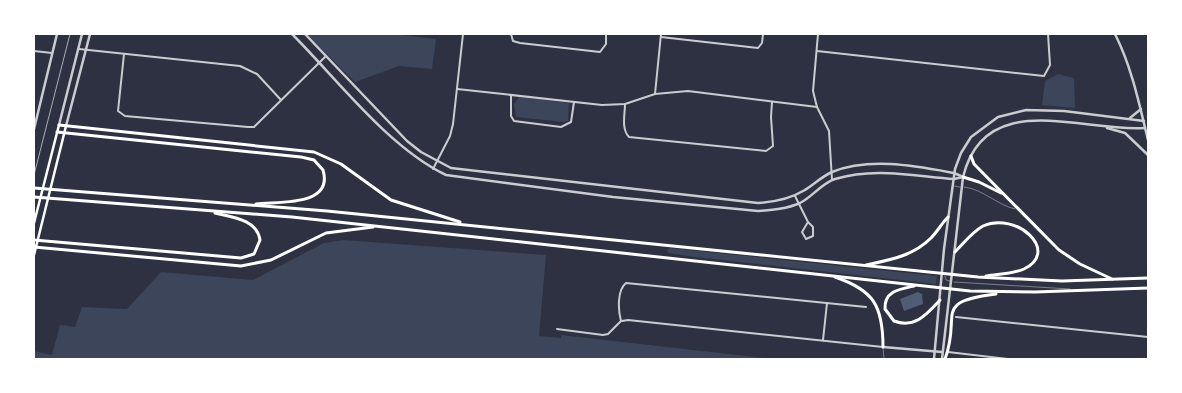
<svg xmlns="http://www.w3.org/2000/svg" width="1182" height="393" font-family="'Work Sans',sans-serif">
<rect width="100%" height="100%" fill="#2d3142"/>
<g fill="#3c4559">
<polygon points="306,34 392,34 436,39 432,69 399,66 355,82"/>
<polygon points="1058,74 1074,78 1075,108 1042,105 1045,81"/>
<polygon points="519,97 569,103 568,121 564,122 516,117 514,104"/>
<polygon points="343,240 546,255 539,336 561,338 561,335 773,359 34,359 34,351 52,355 60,325 75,327 82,307 127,309 161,272 253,280 324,243"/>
<polygon points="670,248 937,276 936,284 695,257 668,253 667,250"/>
</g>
<polygon fill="#4f5d75" points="918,292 922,294 923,304 904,311 900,299"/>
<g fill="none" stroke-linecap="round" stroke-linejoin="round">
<g stroke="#caccd0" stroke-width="0.5">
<polyline points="954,186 960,187"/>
<path d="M964 187C983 189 997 205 1015 209"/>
<polyline points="945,276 946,280 950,281"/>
<polyline points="954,282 1070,289"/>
<polyline points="883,348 884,359"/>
</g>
<g stroke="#caccd0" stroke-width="2">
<polyline points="511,34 513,41 520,43 600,52 606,44 606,34"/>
<polyline points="818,34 813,91 817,107 829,131 832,180"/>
<polyline points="661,37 758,48 762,43 763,34"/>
<polyline points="79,49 240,66 257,74 281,100"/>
<polyline points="34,51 52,53"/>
<polyline points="817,51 1044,76 1050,65 1048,34"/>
<polyline points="124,54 118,111 125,116 248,127 254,127 326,56"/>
<polyline points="457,89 602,105 625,104 655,94 688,91 817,107"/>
<polyline points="655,94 661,34"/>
<polyline points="511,96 511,116 514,121 561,127 571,122 574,102"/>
<path d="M625 104C625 114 621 129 629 137L766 151 773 146 771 117 772 102"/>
<polyline points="433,169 450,136 453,124 463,34"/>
<polyline points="795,196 808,222 813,227 813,236 806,239 802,232 808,222"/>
<polyline points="956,317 1148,337"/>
<path d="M621 321C618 310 617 290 626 283L866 307"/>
<polyline points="622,321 628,320 883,347"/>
<polyline points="557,329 603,335 608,334 621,321"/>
<polyline points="823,340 827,303"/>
<polyline points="948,352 1008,359"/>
</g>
<g stroke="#caccd0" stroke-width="2.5">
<path d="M292 34C338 80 388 147 446 175L613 197 758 211C772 210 787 209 800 203 812 197 822 183 835 179 874 167 914 176 954 179L963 177"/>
<path d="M305 34 407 141 421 152 451 168 758 203C773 202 790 199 803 191 812 186 821 177 832 172 870 157 915 166 954 173L961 176"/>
<path d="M1115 34C1132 68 1139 103 1148 140"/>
<polyline points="1130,118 1141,109"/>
<polyline points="59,125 82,34"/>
<polyline points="66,126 90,34"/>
<polyline points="1107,128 1125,133 1148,155"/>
<polyline points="34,129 57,34"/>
<polyline points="883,347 942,352"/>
<polyline points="934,359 944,249 955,169 961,153 971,137 998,117 1026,110 1064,111 1144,121"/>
<path d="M942 359 963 177C985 87 1083 133 1145 128"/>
</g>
<g stroke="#fff" stroke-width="2.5">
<polyline points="34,223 59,125"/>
<polyline points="34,255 66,126"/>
</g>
<g stroke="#fff" stroke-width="3">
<polyline points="59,125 314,152 341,164 391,200 460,222"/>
<path d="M57 132 301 157 314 160 323 170C334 207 278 201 256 204"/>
<polyline points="971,156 974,164 1059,250 1080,264 1112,279"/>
<polyline points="963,177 979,182 1001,193"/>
<polyline points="34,188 327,211 978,277 1062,281 1148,278"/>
<polyline points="34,197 292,217 970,291 1035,292 1148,288"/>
<path d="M34 240 241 258 254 254 260 240C257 219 231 217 215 213"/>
<polyline points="34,247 241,266 271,260 326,233 373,227"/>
<path d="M955 252C964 243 972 232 983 226 1016 211 1061 251 1024 269 1013 274 998 274 986 276"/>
<path d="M866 265C890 260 913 256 931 238 937 232 942 223 948 217"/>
<path d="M835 277C873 290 883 305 883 347"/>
<path d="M914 286C900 289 884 291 885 309L894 321C915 329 927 314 940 300"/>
<path d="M945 359C962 314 931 302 996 294"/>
</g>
<polyline stroke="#abadb3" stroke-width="1" points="34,175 70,34"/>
</g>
<rect width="1182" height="393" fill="none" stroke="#ffffff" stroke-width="70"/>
</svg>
